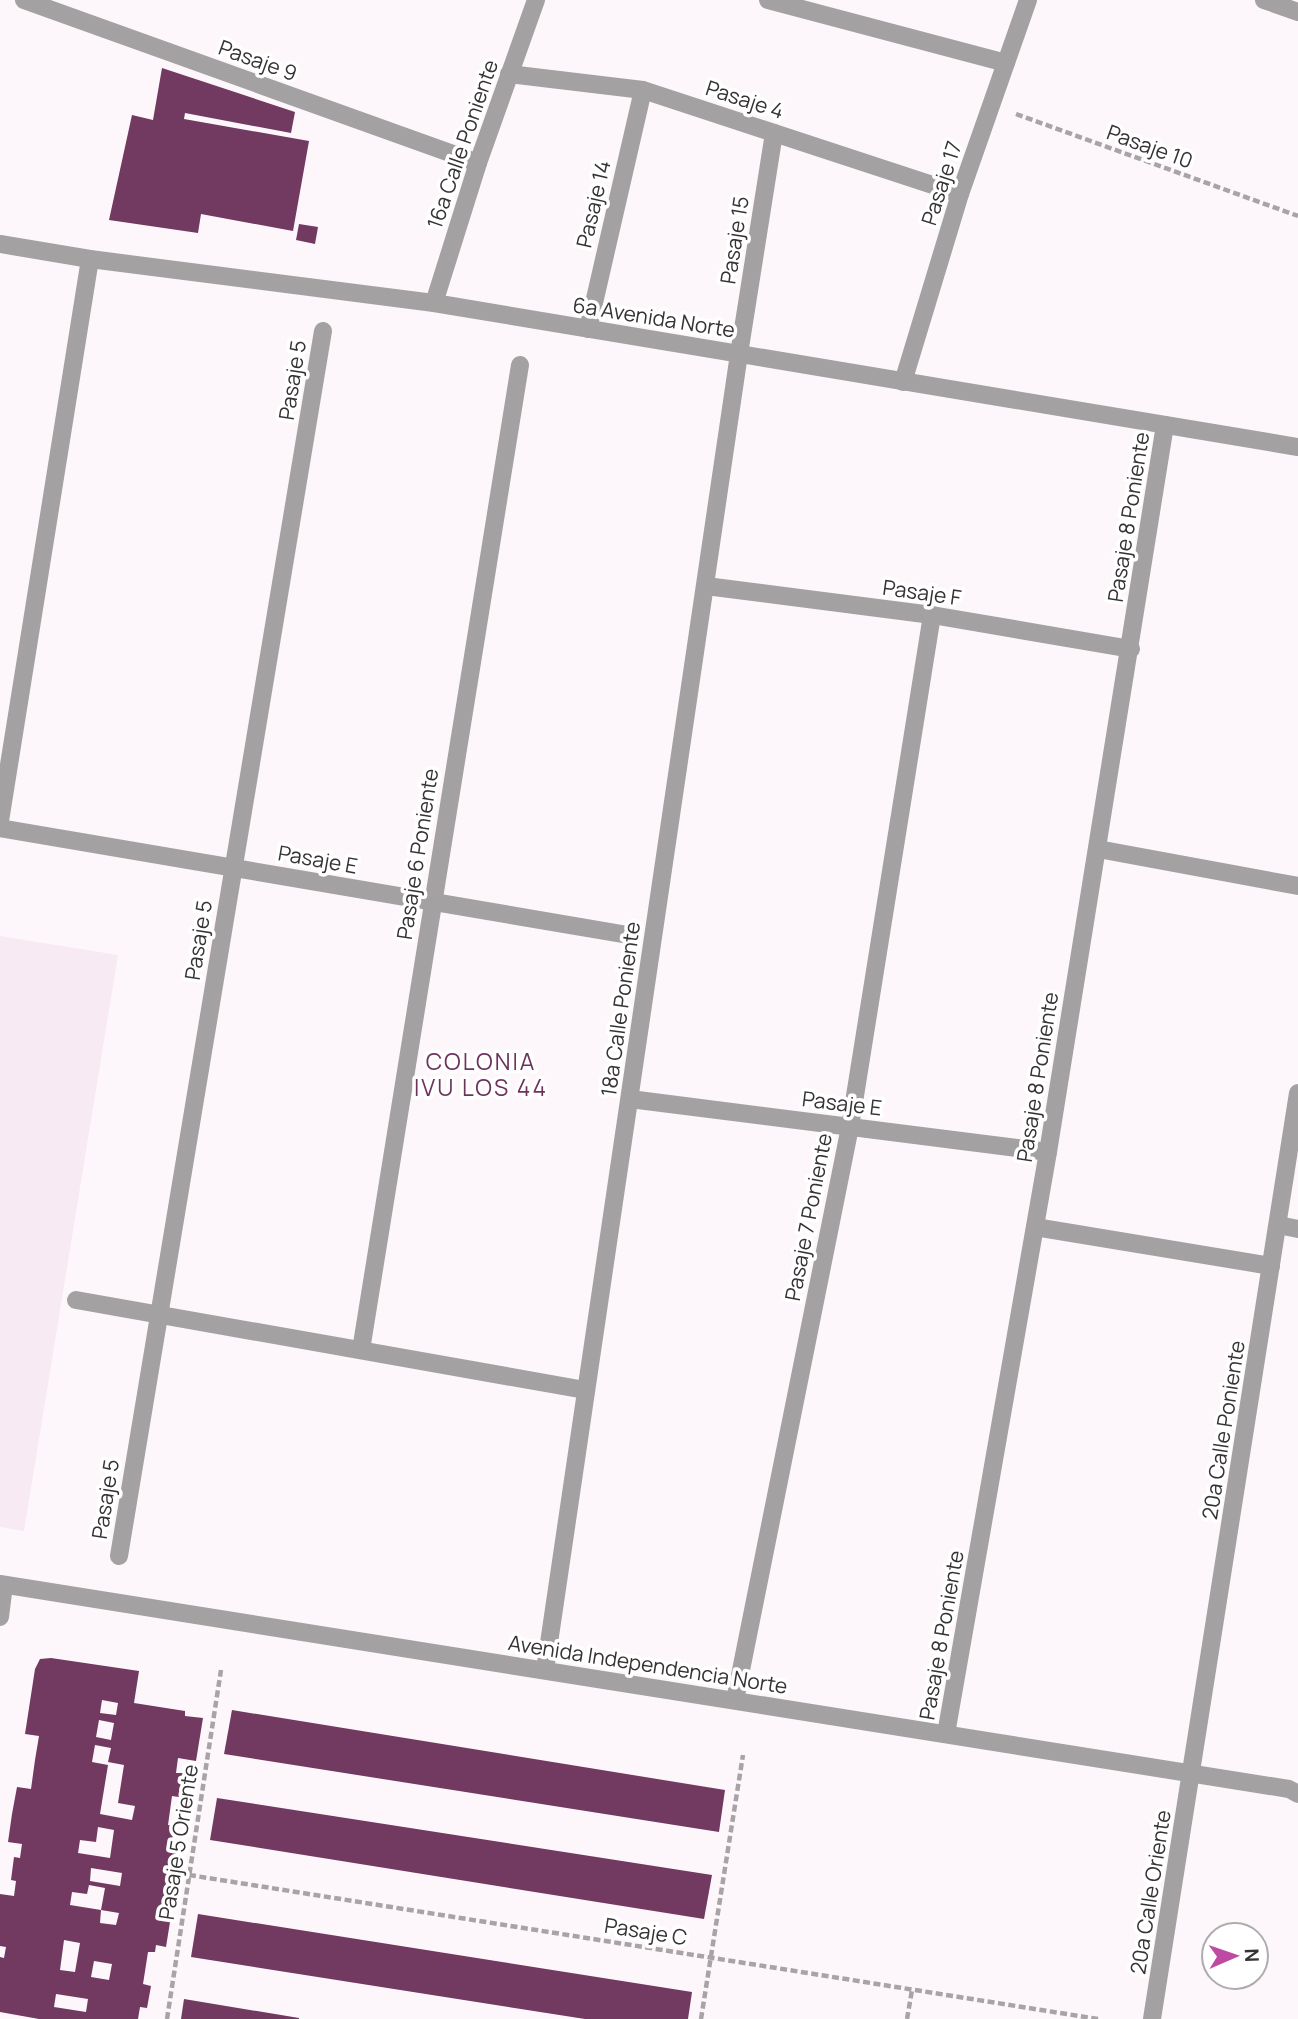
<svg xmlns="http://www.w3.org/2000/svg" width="1298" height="2019" font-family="Manrope,sans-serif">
<rect width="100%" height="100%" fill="#fdf7fb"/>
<polygon fill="#f7eaf2" points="0,936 118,955 24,1531 0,1527"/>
<g fill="#723961" fill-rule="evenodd">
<polygon points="162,68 295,112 291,133 185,113 184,119 309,141 293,231 201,214 198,233 109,220 132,115 153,120"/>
<polygon points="299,224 318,227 315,244 296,240"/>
<path d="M51 1658 139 1671 134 1703 185 1711V1716L203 1718 196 1761 178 1758 176 1773H183L179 1797 172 1796 168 1825 175 1826 172 1839 183 1841 166 1947 156 1945 155 1952H148L143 1984 151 1986 147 2008 140 2007 138 2019H39L0 2012V1957L4 1958 6 1947 0 1946V1894L14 1896 16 1881 11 1880 14 1857 20 1858 22 1844 8 1842 12 1814 17 1787 31 1789 35 1760 39 1736 25 1734 35 1669 40 1659ZM102 1700 118 1703 116 1715 100 1713ZM99 1720 114 1723 111 1740 96 1737ZM95 1745 111 1748 108 1762 124 1765 118 1803 135 1806 132 1820 100 1814 108 1765 92 1762ZM98 1827 114 1830 110 1858 78 1853 80 1840 96 1842ZM91 1868 122 1873 120 1886 90 1881ZM89 1885 105 1888 101 1910 119 1913 116 1925 100 1923 101 1910 70 1905 72 1892 87 1894ZM64 1940 80 1943 75 1972 60 1970ZM94 1961 112 1964 109 1980 91 1977ZM56 1994 88 1999 86 2012 54 2007Z"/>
<polygon points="232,1710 725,1790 719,1832 224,1754"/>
<polygon points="217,1798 712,1875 704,1919 210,1840"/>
<polygon points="198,1914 692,1992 688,2019 585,2019 191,1957"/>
<polygon points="184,1999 299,2018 299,2019 181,2019"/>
</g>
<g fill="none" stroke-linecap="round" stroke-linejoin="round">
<g stroke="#a8a3a6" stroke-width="4.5" stroke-dasharray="7 3.5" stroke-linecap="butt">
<polyline points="1016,114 1298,216"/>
<polyline points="189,1875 1098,2019"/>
<polyline points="167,2019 221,1670"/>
<polyline points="701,2019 743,1755"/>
<polyline points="907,2019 912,1990"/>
</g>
<g stroke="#a4a1a3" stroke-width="18">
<polyline points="24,0 478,163"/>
<polyline points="768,0 1006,63"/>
<polyline points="1264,0 1298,12"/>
<polyline points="509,74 643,90 960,194"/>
<polyline points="0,244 90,259 434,303 1298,447"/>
<polyline points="434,303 478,163 536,0"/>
<polyline points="588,329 643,90"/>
<polyline points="903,382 960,194 1028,0"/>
<polyline points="706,586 932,615 1131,649"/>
<polyline points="0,821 90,259"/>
<polyline points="0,828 628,935"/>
<polyline points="1098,849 1298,886"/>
<polyline points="630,1099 1048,1152"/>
<polyline points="1278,1225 1298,1229"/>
<polyline points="1035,1227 1271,1266"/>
<polyline points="76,1300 585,1390"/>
<polyline points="361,1350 520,365"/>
<polyline points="119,1556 323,331"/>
<polyline points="0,1584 1289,1789 1298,1794"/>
<polyline points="0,1617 4,1585"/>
<polyline points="545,1670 739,354 774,133"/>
<polyline points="735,1700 850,1127 932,615"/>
<polyline points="946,1734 1048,1152 1165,425"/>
<polyline points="1152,2019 1298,1093"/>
</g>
</g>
<g text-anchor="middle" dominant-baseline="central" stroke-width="7" stroke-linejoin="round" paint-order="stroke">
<g font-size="21" fill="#353334" stroke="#fff">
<text transform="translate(258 60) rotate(20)">Pasaje 9</text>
<text transform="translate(745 99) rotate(18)">Pasaje 4</text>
<text transform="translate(462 144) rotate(-71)">16a Calle Poniente</text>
<text transform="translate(1150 146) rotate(20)">Pasaje 10</text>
<text transform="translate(941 183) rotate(-72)">Pasaje 17</text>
<text transform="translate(593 204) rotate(-77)">Pasaje 14</text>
<text transform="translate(734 240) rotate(-81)">Pasaje 15</text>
<text transform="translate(654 317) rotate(9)">6a Avenida Norte</text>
<text transform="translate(292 380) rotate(-81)">Pasaje 5</text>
<text transform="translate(1128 517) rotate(-81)">Pasaje 8 Poniente</text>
<text transform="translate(922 592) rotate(8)">Pasaje F</text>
<text transform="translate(417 854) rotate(-81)">Pasaje 6 Poniente</text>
<text transform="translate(318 859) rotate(10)">Pasaje E</text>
<text transform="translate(198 940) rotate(-81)">Pasaje 5</text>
<text transform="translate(620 1009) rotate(-82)">18a Calle Poniente</text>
<text transform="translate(1037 1077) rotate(-81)">Pasaje 8 Poniente</text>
<text transform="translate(842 1103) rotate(7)">Pasaje E</text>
<text transform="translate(808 1217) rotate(-79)">Pasaje 7 Poniente</text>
<text transform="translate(1223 1430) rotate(-81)">20a Calle Poniente</text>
<text transform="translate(105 1499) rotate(-81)">Pasaje 5</text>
<text transform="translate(941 1635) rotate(-80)">Pasaje 8 Poniente</text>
<text transform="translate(648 1664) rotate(9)">Avenida Independencia Norte</text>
<text transform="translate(178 1842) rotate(-81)">Pasaje 5 Oriente</text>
<text transform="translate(1150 1892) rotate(-81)">20a Calle Oriente</text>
<text transform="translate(646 1931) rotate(9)">Pasaje C</text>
</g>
<g font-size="23" letter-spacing="2" fill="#6e335d" stroke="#fff">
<text x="481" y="1061">COLONIA<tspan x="481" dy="26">IVU LOS 44</tspan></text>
</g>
</g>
<g transform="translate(1235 1956) rotate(88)"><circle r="33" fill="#ffffff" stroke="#aeadae" stroke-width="2"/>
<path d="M0-5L12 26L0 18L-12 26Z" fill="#bf4aa1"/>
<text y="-10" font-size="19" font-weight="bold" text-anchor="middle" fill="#353334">N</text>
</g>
</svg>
